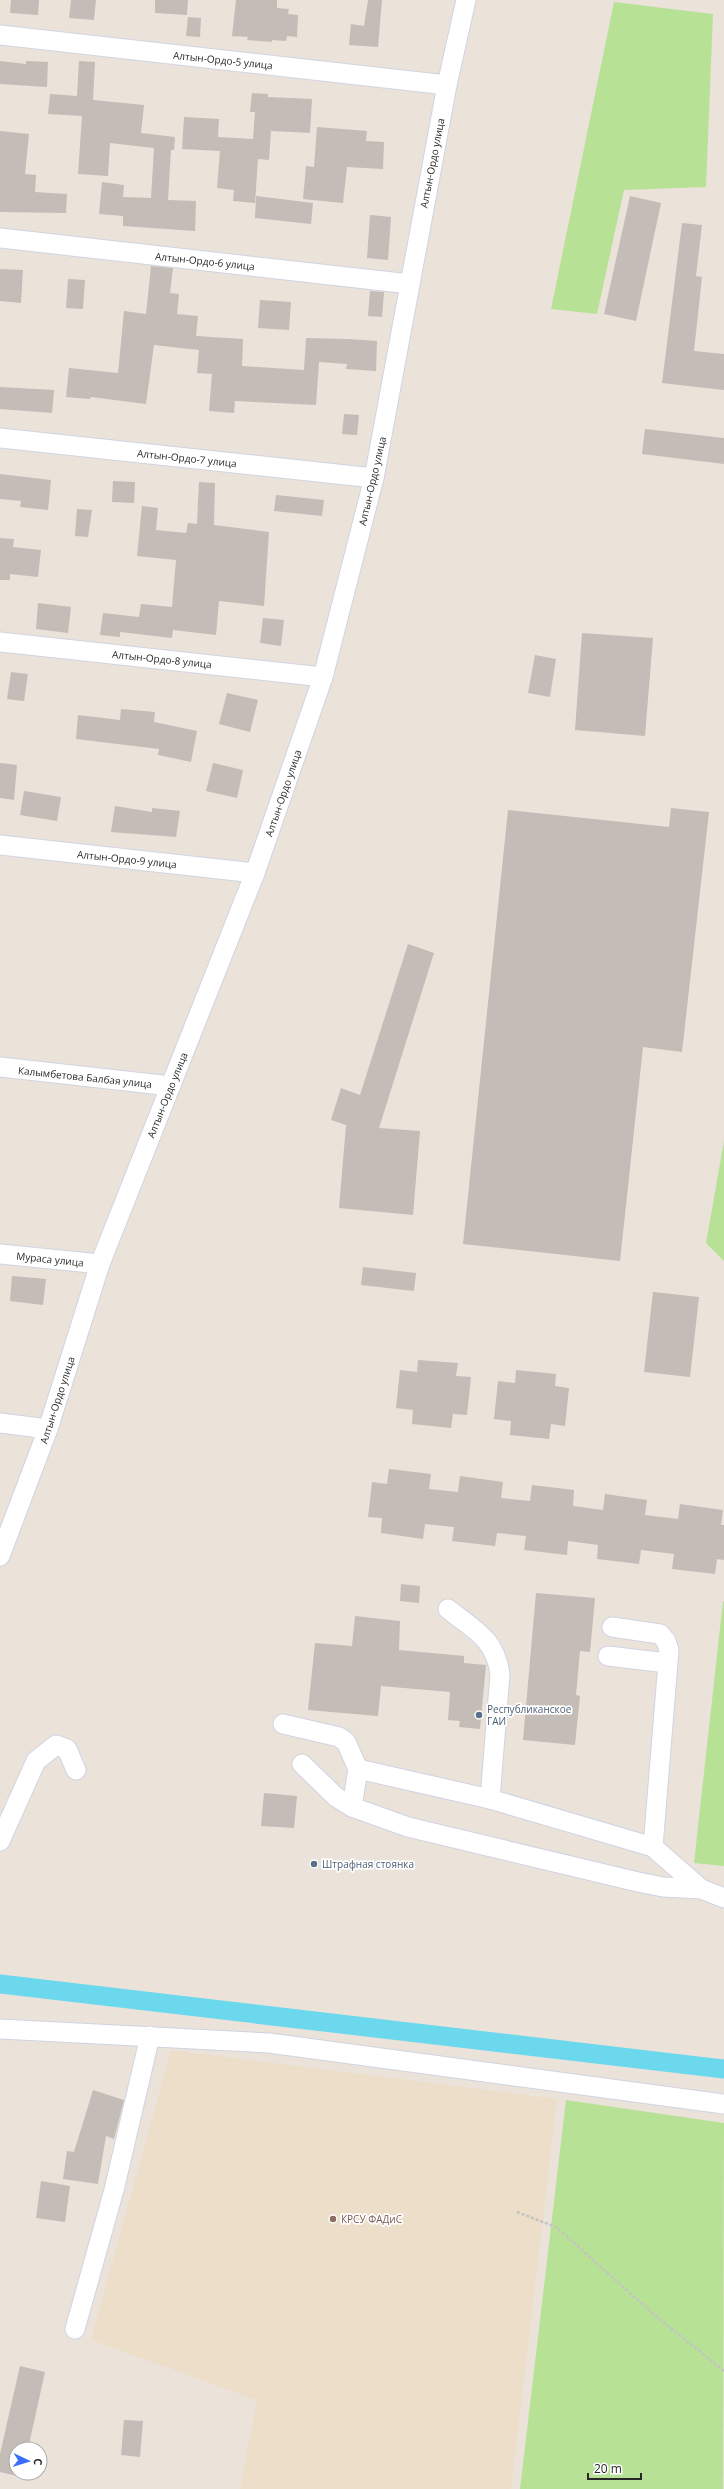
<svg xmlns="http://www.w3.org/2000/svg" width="724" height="2489" font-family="'Open Sans',sans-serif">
<rect width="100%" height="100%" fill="#ebe2da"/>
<polygon fill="#eddec9" points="171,2050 557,2099 511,2489 240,2489 257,2400 91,2340"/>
<g fill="#b7e296">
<polygon points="614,2 713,14 706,187 624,190 597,314 551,309"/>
<polygon points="724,1141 724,1261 706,1243"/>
<polygon points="723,1601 724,1602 724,1866 694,1863"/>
<polygon points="566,2100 724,2123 723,2489 520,2489"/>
</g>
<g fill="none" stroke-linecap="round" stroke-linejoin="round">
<polyline stroke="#6cd8ee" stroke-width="19" points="0,1984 724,2069"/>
</g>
<g fill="#c3bcb7">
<polygon points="11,0 39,0 38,15 10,13"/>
<polygon points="71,0 96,0 94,20 69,18"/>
<polygon points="155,0 188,0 187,15 155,13"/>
<polygon points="236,0 277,0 277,8 289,9 288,14 298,15 297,37 287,36 286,41 272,40 272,42 247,40 248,37 232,36"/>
<polygon points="368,0 382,0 378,47 349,45 351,24 364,26"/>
<polygon points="188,17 201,18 200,37 186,36"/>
<polygon points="0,61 26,64 26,61 48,62 47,87 0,84"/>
<polygon points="79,61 95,62 93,100 144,105 141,133 175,137 174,150 171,150 168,200 196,201 195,231 123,226 123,216 99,214 102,182 124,185 123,197 151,198 154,148 110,143 108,176 78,174 82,116 48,114 50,94 77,96"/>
<polygon points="252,93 268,94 268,97 312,99 310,133 271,131 269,160 258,159 255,203 233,201 234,190 217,188 220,151 182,149 184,117 219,119 218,137 253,139 255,112 250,112"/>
<polygon points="317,127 367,131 366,141 384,142 383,169 347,167 343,203 303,199 306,166 314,167"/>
<polygon points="0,131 29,134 25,174 36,175 35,192 67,194 66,213 0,212"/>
<polygon points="256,196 313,203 311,224 255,218"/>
<polygon points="630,196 661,203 636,321 604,314"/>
<polygon points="370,215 391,217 388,260 367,258"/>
<polygon points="682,223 702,225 696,276 702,277 694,351 724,354 724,390 662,383"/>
<polygon points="151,266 173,268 170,293 179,294 177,314 198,316 196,336 243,339 242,366 304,370 306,338 348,339 377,341 376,371 346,369 347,364 319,362 316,405 235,401 234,413 209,411 212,374 197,373 199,350 154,345 146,404 91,397 90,399 66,397 69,368 118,373 124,311 146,314"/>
<polygon points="0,269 23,270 21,303 0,301"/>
<polygon points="68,279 85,280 83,309 66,308"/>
<polygon points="370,291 384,292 382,317 368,316"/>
<polygon points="260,300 291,302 289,330 258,328"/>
<polygon points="0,387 54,390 52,413 0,409"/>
<polygon points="344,414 359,415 357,435 342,434"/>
<polygon points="645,429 724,438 724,464 642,454"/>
<polygon points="0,474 51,480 48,510 20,507 21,501 0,499"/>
<polygon points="113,481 135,482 134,503 112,502"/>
<polygon points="199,482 215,483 214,525 269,532 264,606 219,601 216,635 173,630 172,638 120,632 120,637 100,635 103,613 139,617 141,604 172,607 176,560 137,556 142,506 158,508 156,530 186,533 188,523 197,524"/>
<polygon points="276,495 324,500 322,516 274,511"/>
<polygon points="77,509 92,510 88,537 75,536"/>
<polygon points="0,538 14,539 13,547 41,550 38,577 10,574 10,580 0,580"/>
<polygon points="38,603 71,607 68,633 36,629"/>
<polygon points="263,618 284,620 281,646 260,643"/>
<polygon points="582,633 653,638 645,736 575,730"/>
<polygon points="535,655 556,659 550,697 528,693"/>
<polygon points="11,672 28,674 24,701 7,699"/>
<polygon points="227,693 258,700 250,732 219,724"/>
<polygon points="121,709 155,712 154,722 197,731 191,762 158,755 159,749 76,739 78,715 120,720"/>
<polygon points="0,763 17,765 14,800 0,798"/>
<polygon points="213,763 243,770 237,798 206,791"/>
<polygon points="24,791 61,797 57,821 20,815"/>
<polygon points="115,806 152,812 152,808 180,811 176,837 111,832"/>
<polygon points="671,808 709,812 682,1052 643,1047 620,1261 463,1244 508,810 669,827"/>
<polygon points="408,944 434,953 379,1128 420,1131 413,1215 339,1208 346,1125 331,1120 341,1088 360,1095"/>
<polygon points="363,1267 416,1273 414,1291 361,1285"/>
<polygon points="12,1276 46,1279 43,1305 10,1301"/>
<polygon points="653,1292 699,1297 690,1377 644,1372"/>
<polygon points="418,1360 458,1363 456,1376 471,1377 467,1415 453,1414 451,1428 412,1424 413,1410 396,1408 400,1370 417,1372"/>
<polygon points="516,1370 556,1374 555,1386 569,1388 565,1426 551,1424 549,1439 510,1435 511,1421 494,1419 498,1381 515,1383"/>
<polygon points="389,1469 431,1474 429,1489 458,1492 460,1476 503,1482 501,1498 530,1501 532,1485 574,1490 573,1506 603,1510 605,1494 647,1500 645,1515 678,1519 680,1504 723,1510 721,1525 724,1525 724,1560 717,1559 715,1574 672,1569 674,1554 641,1550 639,1564 597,1559 598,1545 568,1541 567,1555 524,1550 526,1536 497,1533 495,1546 452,1541 454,1527 425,1524 423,1539 381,1533 382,1518 368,1517 372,1482 387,1484"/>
<polygon points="401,1584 420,1586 419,1603 400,1601"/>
<polygon points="536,1593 595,1598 590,1652 580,1651 576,1695 580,1696 575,1745 523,1740"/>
<polygon points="355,1616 400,1621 399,1650 464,1656 464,1663 486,1665 480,1729 459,1727 460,1721 448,1720 450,1692 381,1686 378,1716 308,1710 315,1643 352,1646"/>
<polygon points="264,1793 297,1796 294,1828 261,1826"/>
<polygon points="93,2090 124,2100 114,2139 106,2136 98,2184 63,2179 67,2151 74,2152"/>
<polygon points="41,2181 70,2186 65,2222 36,2218"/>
<polygon points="20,2366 45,2372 28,2449 16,2449 16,2473 22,2473 21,2477 0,2472 0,2454"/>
<polygon points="124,2420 143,2421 140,2457 121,2455"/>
</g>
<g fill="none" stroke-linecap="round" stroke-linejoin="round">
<defs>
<g id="minor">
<polyline points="0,35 447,85"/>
<polyline points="0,238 410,284"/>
<polyline points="0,438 374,478"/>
<polyline points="0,642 323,677"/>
<polyline points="0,845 255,873"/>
<polyline points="0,1067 171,1086"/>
<polyline points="0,1254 100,1264"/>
<polyline points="0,1423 48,1429"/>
<polyline points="0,1556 48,1429 100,1264 255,873 323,677 374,478 447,85 466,0"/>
<path d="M448 1609C474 1630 495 1638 500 1674L490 1799"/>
<polyline points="612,1627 660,1634 666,1641 669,1650 653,1847"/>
<polyline points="608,1656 667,1663"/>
<polyline points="283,1724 339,1737 346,1742 358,1769 352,1807 408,1827 638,1882 663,1887 701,1889 724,1898"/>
<polyline points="302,1764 336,1797 352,1807"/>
<polyline points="358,1769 490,1799 653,1847 701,1889"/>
<polyline points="0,1841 36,1761 56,1745 67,1749 76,1770"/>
<polyline points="0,2029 269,2043 724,2104"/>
<polyline points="75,2329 114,2190 150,2036"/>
</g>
</defs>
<use href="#minor" stroke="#cfd4e2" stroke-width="21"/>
<polyline stroke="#c3c3c3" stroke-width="2.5" stroke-dasharray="3 2" stroke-linecap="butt" points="517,2212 556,2227 658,2318 724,2371"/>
<use href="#minor" stroke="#fff" stroke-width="19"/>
</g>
<g fill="#5c6f8a" stroke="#fff" stroke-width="1.5">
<circle cx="479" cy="1715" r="4"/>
<circle cx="314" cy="1864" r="4"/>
</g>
<circle fill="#8d6e63" stroke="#fff" stroke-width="1.5" cx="333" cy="2219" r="4"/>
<g text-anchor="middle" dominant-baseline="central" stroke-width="3.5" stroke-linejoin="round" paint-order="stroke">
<g font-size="10" fill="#282828" stroke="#fff">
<text transform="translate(223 60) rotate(6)">Алтын-Ордо-5 улица</text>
<text transform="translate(432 163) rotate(-79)">Алтын-Ордо улица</text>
<text transform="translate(205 261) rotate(6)">Алтын-Ордо-6 улица</text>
<text transform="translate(187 458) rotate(6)">Алтын-Ордо-7 улица</text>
<text transform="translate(372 481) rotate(-77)">Алтын-Ордо улица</text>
<text transform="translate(162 659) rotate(6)">Алтын-Ордо-8 улица</text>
<text transform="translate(283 793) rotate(-71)">Алтын-Ордо улица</text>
<text transform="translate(127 859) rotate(6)">Алтын-Ордо-9 улица</text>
<text transform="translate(85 1077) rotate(6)">Калымбетова Балбая улица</text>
<text transform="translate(167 1095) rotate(-68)">Алтын-Ордо улица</text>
<text transform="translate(50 1259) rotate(6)">Мураса улица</text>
<text transform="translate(57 1400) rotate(-72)">Алтын-Ордо улица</text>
</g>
<g font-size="10" fill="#4e5e75" stroke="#fff" text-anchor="start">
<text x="487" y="1709">Республиканское<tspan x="487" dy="12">ГАИ</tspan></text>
<text x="322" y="1864">Штрафная стоянка</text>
</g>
<g font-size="10" fill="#785e54" stroke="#fff" text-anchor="start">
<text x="341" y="2219">КРСУ ФАДиС</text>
</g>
</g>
<g transform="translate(28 2461) rotate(94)"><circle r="19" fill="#ffffff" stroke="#a9a9a9"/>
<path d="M0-3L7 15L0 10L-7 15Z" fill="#386efa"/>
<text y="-6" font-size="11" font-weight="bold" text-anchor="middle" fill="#282828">С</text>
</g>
<path d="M588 2473v6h53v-6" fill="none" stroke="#282828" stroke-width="2"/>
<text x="594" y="2473" font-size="12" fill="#282828" stroke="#ffffff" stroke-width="3" paint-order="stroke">20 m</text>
</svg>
